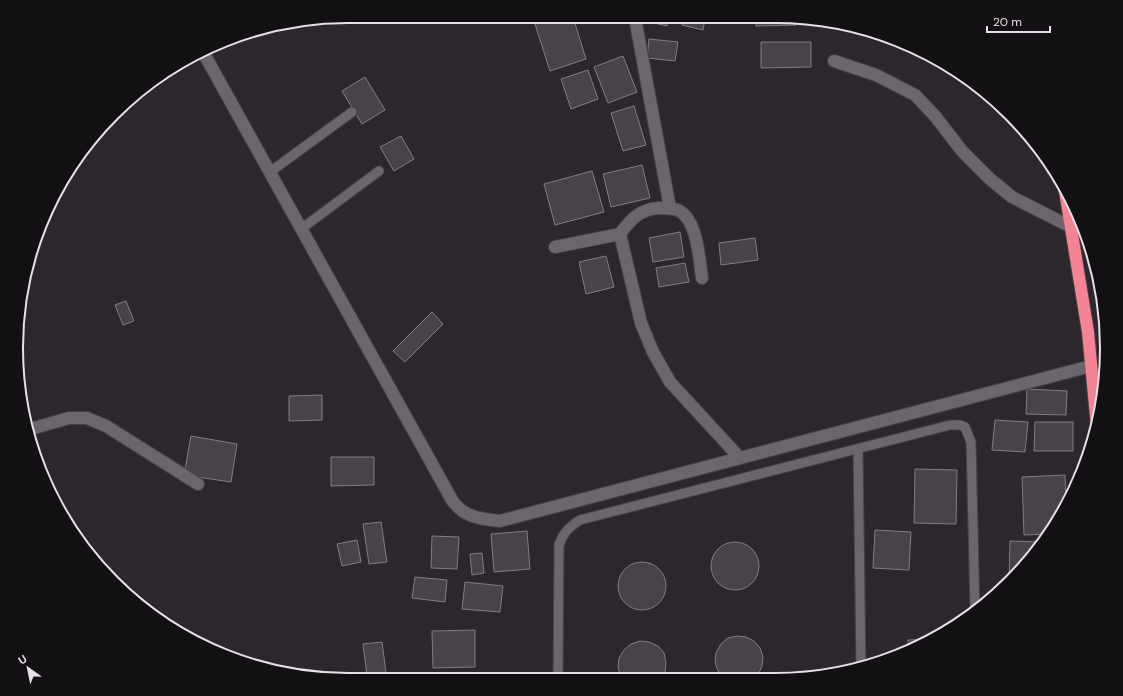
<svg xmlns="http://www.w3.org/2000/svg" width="1123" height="696" font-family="'DM Sans',sans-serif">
<rect width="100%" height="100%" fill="#2c262d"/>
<g fill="#484249" stroke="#827c84">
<polygon points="546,17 573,17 586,59 550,71 534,21"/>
<polygon points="642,18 669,18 667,26 642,20"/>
<polygon points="683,18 705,18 703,30 682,25"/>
<polygon points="756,18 796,19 796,25 756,26"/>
<polygon points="649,39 678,42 675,61 647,58"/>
<polygon points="761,42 811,42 811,67 761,68"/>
<polygon points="623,56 637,92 608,103 594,67"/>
<polygon points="588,70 598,99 571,109 561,79"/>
<polygon points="365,77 385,110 362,124 342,91"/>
<polygon points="634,106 646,145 623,151 611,113"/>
<polygon points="401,136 414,159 394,171 380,147"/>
<polygon points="642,165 650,198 611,207 603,174"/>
<polygon points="592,171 604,212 555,225 544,184"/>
<polygon points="680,232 684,257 653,262 649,238"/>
<polygon points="755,238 758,260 721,265 719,243"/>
<polygon points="606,256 614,287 586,294 579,262"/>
<polygon points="685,263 689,282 659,287 656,268"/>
<polygon points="126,301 134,321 123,325 115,305"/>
<polygon points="432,312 443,324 405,362 393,351"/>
<polygon points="1027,389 1067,391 1066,415 1026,414"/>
<polygon points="322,395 322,420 289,421 289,396"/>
<polygon points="995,420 1028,422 1025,452 992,450"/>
<polygon points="1035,422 1073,422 1073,451 1034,451"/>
<polygon points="191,436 237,444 231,482 184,475"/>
<polygon points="331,457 374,457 374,485 331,486"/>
<polygon points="915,469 957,470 956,524 914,523"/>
<polygon points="1065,475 1066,505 1049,534 1024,535 1022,477"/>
<polygon points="381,522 387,562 369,564 363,524"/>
<polygon points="875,530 911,532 909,570 873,568"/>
<polygon points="527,531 530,569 494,572 491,534"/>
<polygon points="432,536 459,537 457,569 431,568"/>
<polygon points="357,540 361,562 342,566 337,544"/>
<polygon points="1010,541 1043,542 1038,550 1009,581"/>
<circle cx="735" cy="566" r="24"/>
<polygon points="482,553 484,573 472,575 470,554"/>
<circle cx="642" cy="586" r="24"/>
<polygon points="415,577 447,580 445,602 412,598"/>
<polygon points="465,582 503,586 500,612 462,609"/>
<polygon points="475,630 475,667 433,668 432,631"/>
<polygon points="737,636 746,637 754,641 760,648 763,657 762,666 758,675 752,679 725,679 718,671 715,662 716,653 721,644 728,638"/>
<polygon points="933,639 909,649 908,640"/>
<polygon points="640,641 649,642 658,646 664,653 666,663 665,672 662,679 623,679 621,677 618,667 619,658 624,650 631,644"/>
<polygon points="382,642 386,673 367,676 363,644"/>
</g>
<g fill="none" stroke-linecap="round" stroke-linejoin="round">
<defs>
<g id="lane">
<polyline points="270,172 352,112"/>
<polyline points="301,229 379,171"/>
<polyline points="858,449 861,669"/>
<path d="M558 678 559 545C563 533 569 527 580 520L950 425H960L965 427 971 442 975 611"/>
</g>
<g id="street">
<polyline points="635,18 670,208"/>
<path d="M203 52 452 500C463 517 480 519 500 521L1091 366"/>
<polyline points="834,61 876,75 915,95 935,116 962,151 990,179 1012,197 1071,227"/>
<path d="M620 234C631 219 640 209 659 208 666 208 672 208 678 210 698 220 699 259 702 278"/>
<polyline points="555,247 620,234 641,323 653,352 670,382 739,457"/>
<polyline points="27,430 69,418 87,418 106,426 198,484"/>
</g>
<polyline id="highway" points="1064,185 1088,332 1097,427"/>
</defs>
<use href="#lane" stroke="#464147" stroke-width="11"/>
<use href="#street" stroke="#464147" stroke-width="14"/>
<use href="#highway" stroke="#464147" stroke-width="14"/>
<use href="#lane" stroke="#6b656d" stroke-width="9"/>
<use href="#street" stroke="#6b656d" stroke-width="12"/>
<use href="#highway" stroke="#f48494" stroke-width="12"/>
</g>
<path d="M0 0H1123V696H0ZM348 23H775A325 325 0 0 1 1100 348V348A325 325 0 0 1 775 673H348A325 325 0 0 1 23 348V348A325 325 0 0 1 348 23Z" fill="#131013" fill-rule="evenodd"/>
<path fill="none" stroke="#e5e1e6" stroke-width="2" d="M348 23H775A325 325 0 0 1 1100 348V348A325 325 0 0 1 775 673H348A325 325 0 0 1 23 348V348A325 325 0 0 1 348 23Z"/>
<g transform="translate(28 668) rotate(327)" stroke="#131013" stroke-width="3" paint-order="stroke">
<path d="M0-3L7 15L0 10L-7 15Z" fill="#e5e1e6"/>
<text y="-6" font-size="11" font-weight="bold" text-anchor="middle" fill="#e5e1e6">U</text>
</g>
<path d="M987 26v6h63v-6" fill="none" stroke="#e5e1e6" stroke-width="2"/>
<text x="993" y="26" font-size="12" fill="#e5e1e6" stroke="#131013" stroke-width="3" paint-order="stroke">20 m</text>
</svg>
